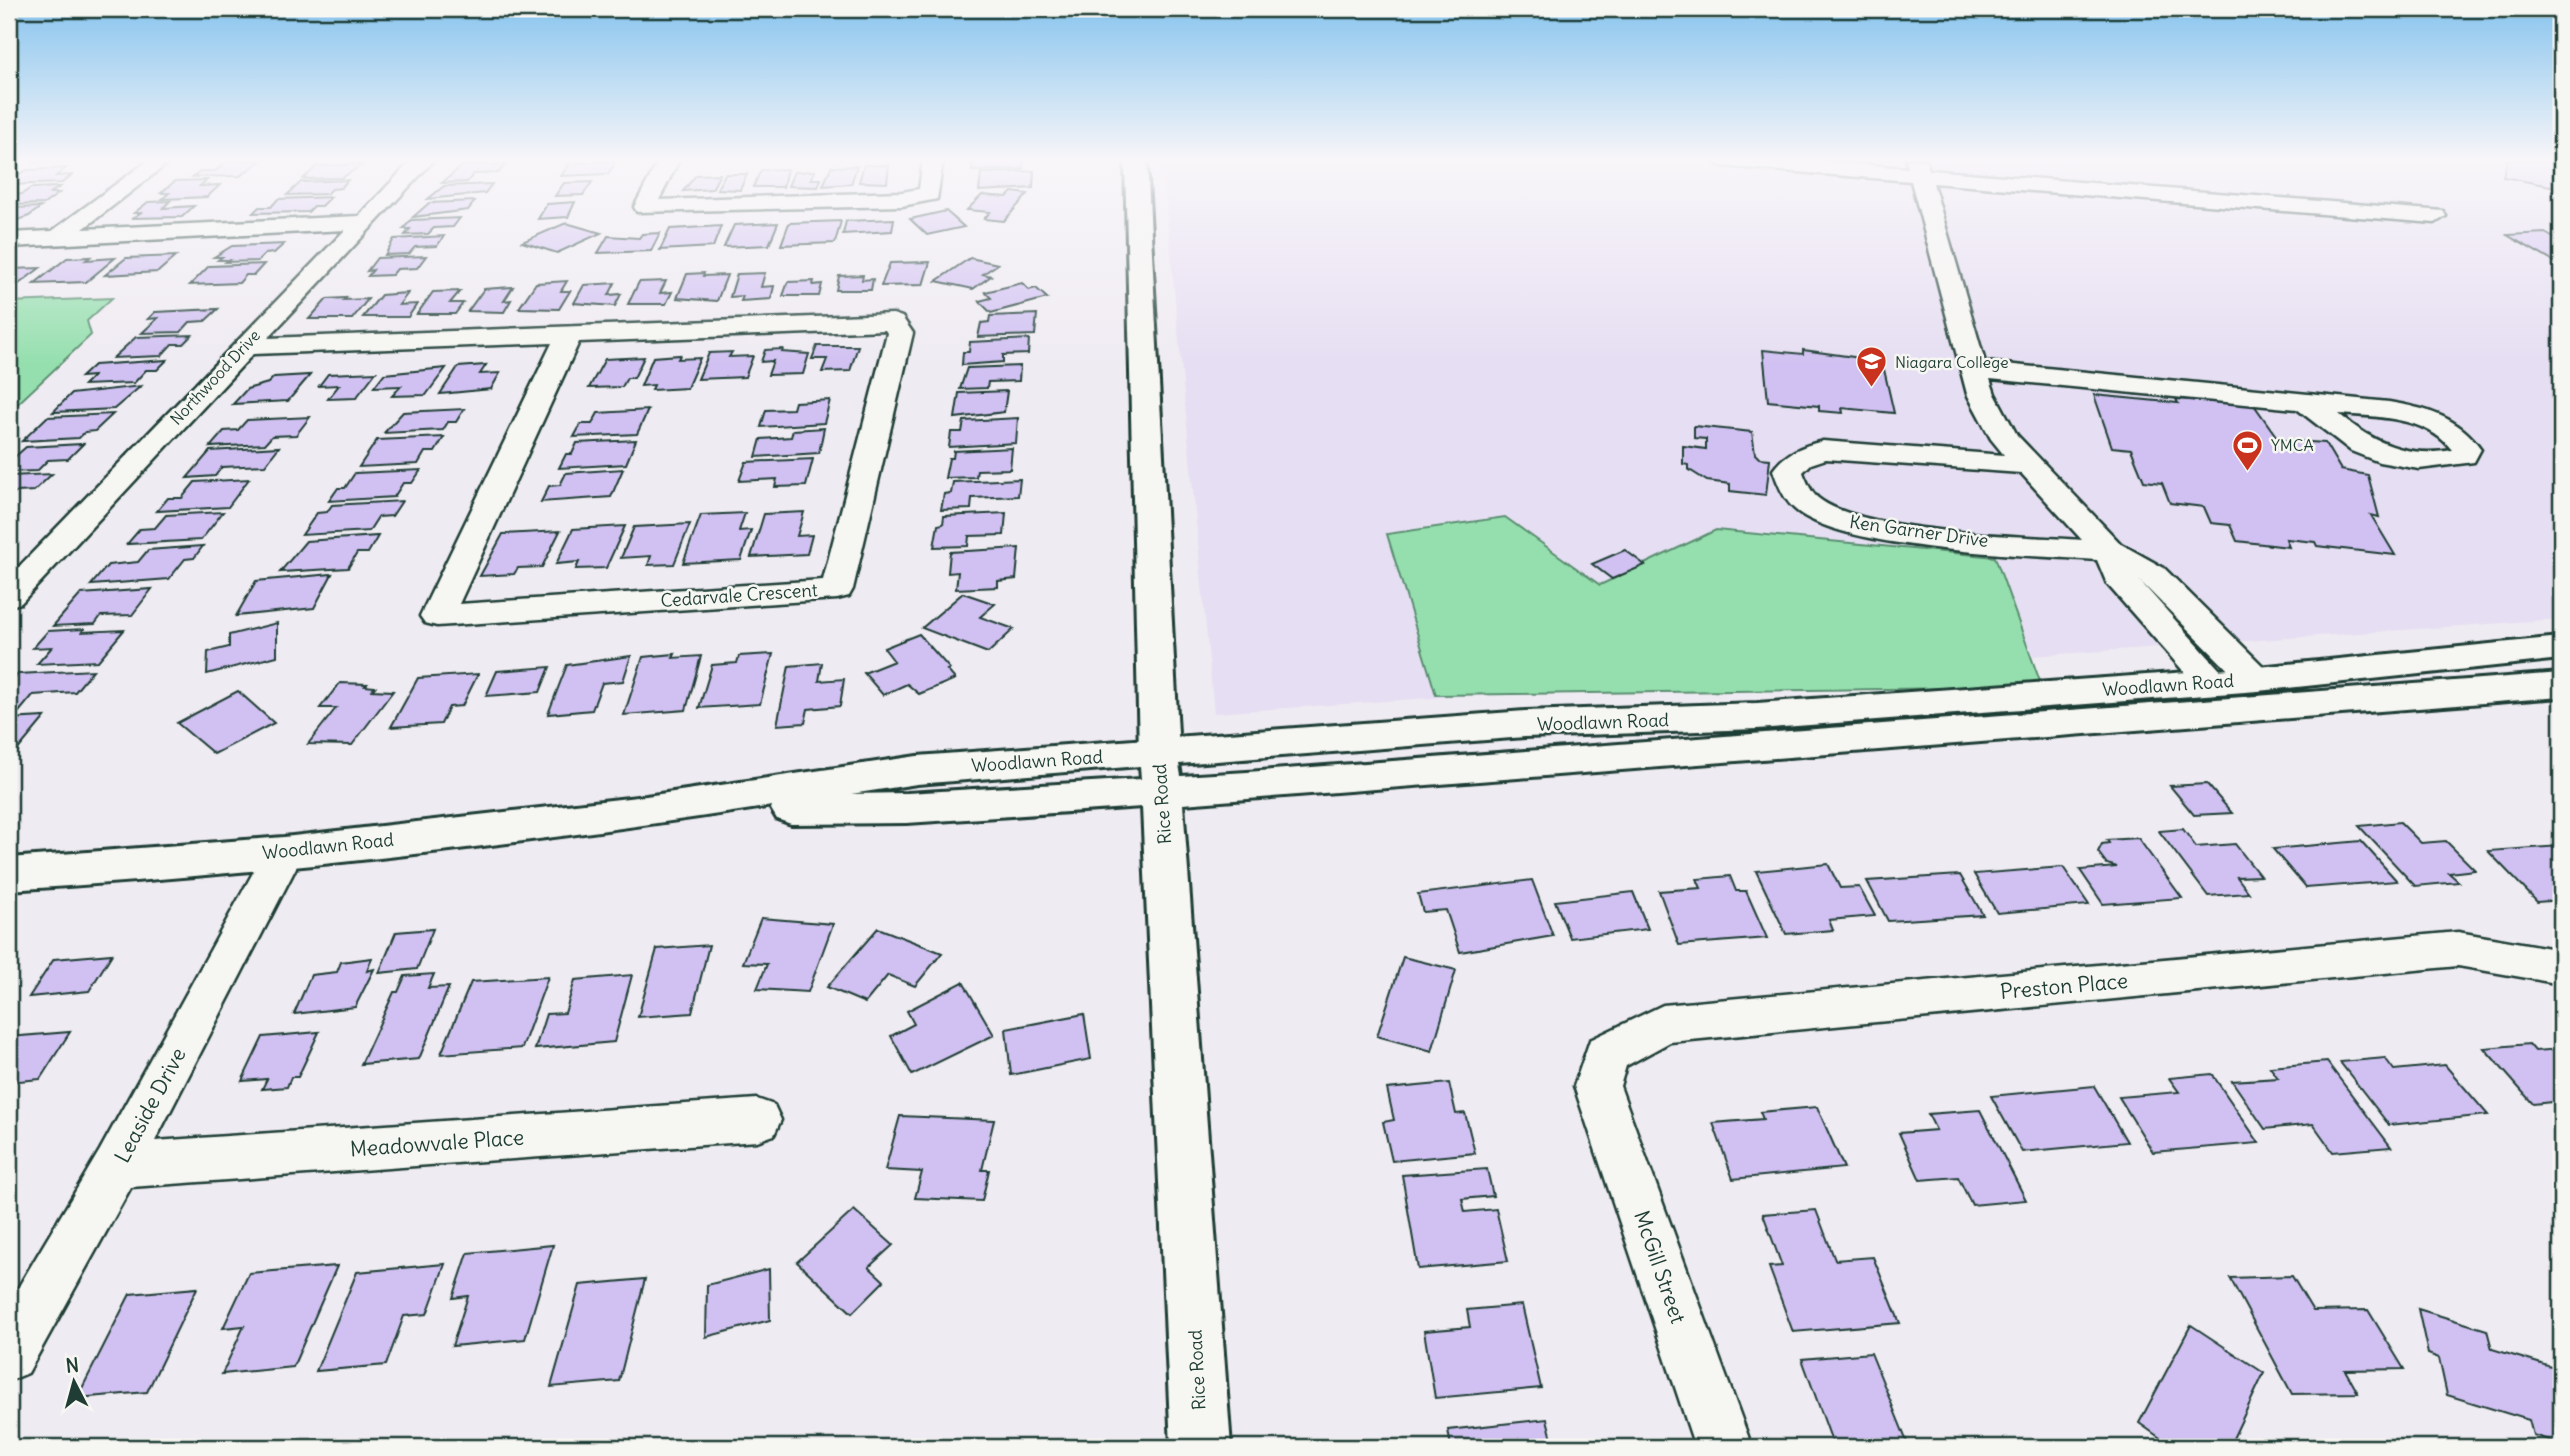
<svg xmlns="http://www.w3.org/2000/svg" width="2570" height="1456" font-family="Delius,sans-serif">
<rect width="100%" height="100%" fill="#efebf2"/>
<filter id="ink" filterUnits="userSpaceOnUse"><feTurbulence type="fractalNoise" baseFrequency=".0143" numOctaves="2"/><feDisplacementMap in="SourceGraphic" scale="14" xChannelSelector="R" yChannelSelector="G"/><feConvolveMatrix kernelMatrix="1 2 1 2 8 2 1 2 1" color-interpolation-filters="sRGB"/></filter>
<g filter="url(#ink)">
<polygon fill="#e6def2" points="1162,160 2561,160 2561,619 1214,713"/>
<g fill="#95dfae" stroke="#5a8e71" stroke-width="2">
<polygon points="112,298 87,321 91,335 9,412 9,302"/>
<polygon points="1505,517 1600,585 1716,530 1995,557 2042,687 1436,695 1387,534"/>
</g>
<g fill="#d1c1f2" stroke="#1f3d34" stroke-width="2">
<polygon points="37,160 83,160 77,163 33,162"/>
<polygon points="262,160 240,176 193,177 201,171 215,171 227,161"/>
<polygon points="973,160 1024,160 1023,169 972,171"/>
<polygon points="2507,160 2561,160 2561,188 2503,177"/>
<polygon points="616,161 608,174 561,176 570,163"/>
<polygon points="363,164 342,178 303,179 317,166"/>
<polygon points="506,164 498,173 474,174 467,182 442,183 462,166"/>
<polygon points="864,165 889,165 887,183 859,182"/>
<polygon points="857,166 851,184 823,186 831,167"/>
<polygon points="66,168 56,176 72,175 62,183 9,185 13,179 10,179 27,170"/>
<polygon points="787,169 783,187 753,187 761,170"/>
<polygon points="815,171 811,179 821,179 818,187 788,186 794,172"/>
<polygon points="1034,171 1033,188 979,191 981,173"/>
<polygon points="720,174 712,189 683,191 696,175"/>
<polygon points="725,174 747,174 740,190 717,189"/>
<polygon points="207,180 200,186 220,185 207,197 162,199 169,193 161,193 175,181"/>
<polygon points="348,180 341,188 332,189 327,194 287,195 301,182"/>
<polygon points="592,182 583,195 555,196 564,183"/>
<polygon points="492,184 485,193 428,199 444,186"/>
<polygon points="60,187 50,193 59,193 44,204 9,205 9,195 22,194 31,188"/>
<polygon points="1012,192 1028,194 1004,221 984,219 990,212 967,210 982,195 1007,197"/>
<polygon points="331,197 322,206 314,206 308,212 253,213 259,207 271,207 278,199"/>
<polygon points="170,201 163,208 194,206 182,217 133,218 140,213 134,213 148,202"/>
<polygon points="475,201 468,210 413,217 429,203"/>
<polygon points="575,202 568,217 538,219 547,204"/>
<polygon points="41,207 29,216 9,223 9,211 13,208"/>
<polygon points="946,211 964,227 927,235 910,219"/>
<polygon points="460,218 453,227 434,228 428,234 405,235 410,229 403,229 411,220"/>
<polygon points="894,219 892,231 843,234 846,221"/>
<polygon points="841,221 835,243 781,245 789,223"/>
<polygon points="566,223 601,233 557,253 522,242"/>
<polygon points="778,223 769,245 724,247 734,225"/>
<polygon points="721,226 713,247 660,250 670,229"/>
<polygon points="660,233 651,251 598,253 608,236 639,238 642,234"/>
<polygon points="2545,233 2561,242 2561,266 2507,235"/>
<polygon points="444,236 437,246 415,247 409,254 385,255 394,239"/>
<polygon points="284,244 274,253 265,254 258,261 226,262 229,260 218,260 222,257 214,257 232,246"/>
<polygon points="176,256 158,272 105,275 126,258"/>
<polygon points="426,256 417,268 397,269 392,275 368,276 373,270 367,271 377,258"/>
<polygon points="90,257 86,260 115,258 86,282 34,284 67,258"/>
<polygon points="970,258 998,264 983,274 991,276 973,289 936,281"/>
<polygon points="930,262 923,285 881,286 890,263"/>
<polygon points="264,264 254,275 246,275 239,283 190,285 209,266"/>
<polygon points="40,268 16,286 9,286 9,269"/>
<polygon points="704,273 703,276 727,275 717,301 677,298 687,274"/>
<polygon points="765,273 761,287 774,286 771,299 741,301 743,296 730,297 737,274"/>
<polygon points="863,275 862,280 873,279 871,290 836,290 839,276"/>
<polygon points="567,281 561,291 570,291 559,309 519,308 536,283"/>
<polygon points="666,281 660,293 672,292 666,304 628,304 639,282"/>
<polygon points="814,281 813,285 822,284 819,296 783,296 788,282"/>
<polygon points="615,283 609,295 621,294 615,306 574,303 584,285"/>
<polygon points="1022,283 1029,290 1036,288 1047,298 991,313 979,301 991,298 985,292"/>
<polygon points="513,287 504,301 511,300 504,312 468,311 484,289"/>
<polygon points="460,291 450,303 463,303 455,314 417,314 433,292"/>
<polygon points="408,293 399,305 417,304 408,317 363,317 381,295"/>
<polygon points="346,298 344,300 368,299 352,319 309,319 327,299"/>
<polygon points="218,309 205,321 190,322 181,332 142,333 158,318 148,319 155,312"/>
<polygon points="1037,314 1035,335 978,337 981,323 989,322 990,316"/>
<polygon points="192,335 183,344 172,344 161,356 113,358 136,337"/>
<polygon points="1029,339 1028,354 1003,355 1003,362 962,365 963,352 969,352 970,342"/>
<polygon points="817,346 858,346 850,371 822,372 827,359 812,359"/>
<polygon points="783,349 782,352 809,354 803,374 768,375 773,361 761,362 765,350"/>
<polygon points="1763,350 1803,354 1803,350 1882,361 1894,413 1842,408 1843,413 1819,411 1819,406 1768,401"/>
<polygon points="732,352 729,357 753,356 745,377 698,379 709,353"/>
<polygon points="680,355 678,359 700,358 687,388 652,390 654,385 641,386 653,357"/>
<polygon points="644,357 634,378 627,378 622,387 589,388 605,359"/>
<polygon points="167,360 157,370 146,370 134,383 84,385 93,376 81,377 94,365"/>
<polygon points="486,365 480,374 500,373 491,389 440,394 458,367"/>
<polygon points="1020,366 1019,381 988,382 987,388 960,389 967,368"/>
<polygon points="446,368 426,395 392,396 401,386 374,387 384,374"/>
<polygon points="376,372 356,398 328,399 339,385 319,386 328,374"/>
<polygon points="310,375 288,401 233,404 247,389 268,383 274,377"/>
<polygon points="141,386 114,409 53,412 71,394"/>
<polygon points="1007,391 1004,412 955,418 959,393"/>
<polygon points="2094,395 2178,403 2176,399 2254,405 2279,440 2325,443 2341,470 2368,475 2379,517 2371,515 2395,555 2317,546 2315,542 2286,539 2289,547 2237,541 2230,525 2211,523 2204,507 2170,503 2162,483 2144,481 2131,449 2112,447"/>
<polygon points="830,400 824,423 761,427 766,410 793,409 795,402"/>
<polygon points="464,409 456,422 448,422 443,430 384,433 403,412"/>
<polygon points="648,410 637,434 574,437 581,424 592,424 598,413"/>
<polygon points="113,414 95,431 85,432 79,438 22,441 47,417"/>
<polygon points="310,417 296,435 272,436 265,444 210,447 224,431 238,430 247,420"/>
<polygon points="1018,418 1016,443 949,447 951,432 962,432 964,421"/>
<polygon points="1694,426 1752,432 1755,454 1759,458 1770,459 1766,495 1730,491 1730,484 1707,481 1688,469 1688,465 1683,464 1683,446 1706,449 1706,439 1694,438"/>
<polygon points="824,428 819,453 756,457 761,439 791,437 793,430"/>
<polygon points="444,437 435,452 425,452 418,464 359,467 377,440"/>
<polygon points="636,440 626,464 559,468 566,454 572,454 577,443"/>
<polygon points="83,444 68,459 48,460 37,471 9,472 9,462 26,447"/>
<polygon points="279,447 265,465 222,467 215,476 187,478 210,451"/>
<polygon points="1012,448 1010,469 977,470 976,477 945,478 949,458 953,458 954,451"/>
<polygon points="813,459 806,486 775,487 777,479 739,481 746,462"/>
<polygon points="623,469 611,497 541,502 549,486 560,485 566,473"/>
<polygon points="421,470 412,483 403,483 394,497 329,501 338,488 345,488 355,473"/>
<polygon points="52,474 34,491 17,492 9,496 9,476"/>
<polygon points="249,479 228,507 157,511 168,498 182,498 195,482"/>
<polygon points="1020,479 1018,496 972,498 971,509 941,510 944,494 951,493 953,482"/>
<polygon points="402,501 392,516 378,517 369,531 302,535 317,513 327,512 332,505"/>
<polygon points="223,512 201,540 127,544 140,529 155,528 166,515"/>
<polygon points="804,512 797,536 812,535 807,554 751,557 764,514"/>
<polygon points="745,513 739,531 751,530 741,560 683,563 701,515"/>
<polygon points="1006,513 1004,535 969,536 968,546 934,547 938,525 943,524 944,516"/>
<polygon points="690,524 674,564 648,565 651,556 621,558 634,527"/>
<polygon points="625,526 606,568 576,569 579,562 556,564 573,529"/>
<polygon points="560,531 542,567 518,568 514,574 480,576 503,534"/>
<polygon points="378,536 368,553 357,553 348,568 280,572 306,541"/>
<polygon points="203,546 194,558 185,559 169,579 91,585 108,565 138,562 148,550"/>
<polygon points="1019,548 1016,579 998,581 998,587 956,589 958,572 948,573 950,552"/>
<polygon points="1625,550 1645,565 1612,579 1592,564"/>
<polygon points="332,574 314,608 236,616 256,581"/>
<polygon points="152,589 132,615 101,616 95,624 53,626 81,594"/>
<polygon points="963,593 995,604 980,617 1014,629 988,653 922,628"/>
<polygon points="277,623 277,656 207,674 208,652 229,647 229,635"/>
<polygon points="84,629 82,632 124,630 98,661 37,664 52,647 33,648 48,631"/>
<polygon points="919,634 950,669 947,670 955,679 919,694 907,684 883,695 864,673 894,661 884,648"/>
<polygon points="675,654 673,658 701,656 686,710 624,715 643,657"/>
<polygon points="773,654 760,704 699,708 712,665 737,663 739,656"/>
<polygon points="631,656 623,681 602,683 592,710 548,714 567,665"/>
<polygon points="822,663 819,681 844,679 840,706 808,709 805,723 777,725 789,666"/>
<polygon points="550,667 540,692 486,696 497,671"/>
<polygon points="93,670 75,692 33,695 19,712 9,713 9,685 18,674"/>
<polygon points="478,674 462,706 449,707 441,724 391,727 418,678"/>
<polygon points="340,683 367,684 365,686 375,687 372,690 393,691 352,745 308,744 336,708 320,708"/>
<polygon points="238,691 274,723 214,754 177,723"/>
<polygon points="45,717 16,752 9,753 9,719"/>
<polygon points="2207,784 2232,813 2194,815 2170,786"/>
<polygon points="2400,822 2421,843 2446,841 2475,870 2449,873 2459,882 2415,886 2359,826"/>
<polygon points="2183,829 2196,847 2235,844 2260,876 2237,877 2249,893 2208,896 2159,831"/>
<polygon points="2138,838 2182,898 2103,904 2080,870 2117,867 2107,864 2098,852 2102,844 2109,843 2107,840"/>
<polygon points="2361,841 2397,881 2306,888 2273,849"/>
<polygon points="2561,846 2561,900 2537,902 2488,851"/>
<polygon points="1828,864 1840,888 1859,887 1875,916 1829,920 1833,930 1786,934 1756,871"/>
<polygon points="2063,867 2089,905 1997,913 1974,874"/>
<polygon points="1960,875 1983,915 1888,921 1867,881"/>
<polygon points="1730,876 1736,891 1746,891 1767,938 1679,945 1659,891 1701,888 1697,879"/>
<polygon points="1532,880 1553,936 1460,952 1446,910 1423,912 1418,894"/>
<polygon points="1633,892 1648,929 1570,938 1555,901"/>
<polygon points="761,918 833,924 808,992 757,989 767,964 743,963"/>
<polygon points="878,928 942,953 915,986 888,975 865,1003 827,987"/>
<polygon points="433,929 417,969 379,973 396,932"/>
<polygon points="709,945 692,1013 638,1017 657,949"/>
<polygon points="112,954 89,991 29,997 54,959"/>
<polygon points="1403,957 1456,970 1432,1051 1377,1036"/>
<polygon points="372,958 367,971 374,969 355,1007 294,1014 311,975 337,972 341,962"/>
<polygon points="434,974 428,988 449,987 419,1059 361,1064 394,992 398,992 405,976"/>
<polygon points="632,975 614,1042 535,1049 546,1014 565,1013 575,980"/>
<polygon points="548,977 522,1048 441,1054 471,982"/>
<polygon points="963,982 994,1035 912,1075 891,1036 914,1024 907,1011"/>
<polygon points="1084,1014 1091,1059 1011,1075 1006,1029"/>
<polygon points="70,1032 40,1079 9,1082 9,1037"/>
<polygon points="319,1032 298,1077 291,1077 287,1087 262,1089 267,1079 242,1081 263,1037"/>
<polygon points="2529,1044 2535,1051 2561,1049 2561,1101 2533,1104 2484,1048"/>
<polygon points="2385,1058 2394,1070 2445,1065 2488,1115 2389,1125 2340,1062"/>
<polygon points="2327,1062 2391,1147 2333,1152 2313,1124 2265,1129 2232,1081 2278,1078 2270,1067"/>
<polygon points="2212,1074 2259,1143 2153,1152 2119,1097 2179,1092 2169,1078"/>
<polygon points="1449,1083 1456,1114 1465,1113 1475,1153 1392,1161 1383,1122 1394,1120 1387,1089"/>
<polygon points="2094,1086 2127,1142 2022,1152 1991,1096"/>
<polygon points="1817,1107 1844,1168 1733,1179 1713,1123 1763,1119 1760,1112"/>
<polygon points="1980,1110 2026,1200 1972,1205 1958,1177 1920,1180 1899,1133 1936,1130 1928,1114"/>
<polygon points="900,1116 994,1120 982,1170 989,1170 982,1201 915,1198 922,1172 885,1170"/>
<polygon points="1487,1169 1493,1196 1462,1199 1465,1212 1496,1209 1508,1261 1418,1269 1402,1175"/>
<polygon points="854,1210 893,1245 869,1267 884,1281 852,1313 797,1262"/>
<polygon points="1816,1210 1835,1260 1873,1257 1900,1323 1793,1332 1769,1267 1782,1266 1763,1214"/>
<polygon points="553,1245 525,1339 452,1346 468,1296 453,1298 468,1253"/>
<polygon points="445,1264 427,1314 404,1316 386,1365 316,1371 357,1272"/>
<polygon points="337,1266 293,1367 222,1374 244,1326 223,1328 249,1273"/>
<polygon points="769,1269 770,1320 706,1337 707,1285"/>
<polygon points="2292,1276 2313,1311 2368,1310 2404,1369 2345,1370 2358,1393 2292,1394 2230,1278"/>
<polygon points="645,1279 619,1381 551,1387 580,1285"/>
<polygon points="197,1288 147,1392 77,1398 130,1294"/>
<polygon points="1522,1305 1541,1388 1435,1398 1424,1331 1470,1327 1467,1310"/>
<polygon points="2418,1309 2487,1330 2492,1349 2561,1370 2561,1444 2533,1435 2529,1420 2447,1395 2439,1358 2428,1354"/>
<polygon points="2191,1325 2264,1373 2229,1447 2173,1447 2139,1423"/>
<polygon points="1871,1353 1909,1447 1834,1447 1802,1359"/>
<polygon points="1547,1419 1554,1447 1451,1447 1448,1430"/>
</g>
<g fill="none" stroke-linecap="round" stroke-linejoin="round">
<defs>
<g id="minor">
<path d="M149 160H172L83 229 359 216 412 160H434L268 338 893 314 902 317 913 333 853 589 849 596 837 599 437 626 425 623 420 616 552 343 253 354 21 603 9 606V577L345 230 9 247V233L52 231ZM885 330 887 333 823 580 459 604 579 342Z"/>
<polygon points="659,160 679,160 659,200 902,192 919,189 923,160 943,160 937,199 902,206 637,212 634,207"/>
<path d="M1711 160H1803L1908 168 1906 160H1926L1929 170 2443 211 2446 216 2435 223 1933 183 1985 362 2389 402C2426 408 2459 417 2481 449L2474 462 2419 469 2379 462 2351 451 2297 409 1990 379 1995 394 2017 435 2121 544 2164 568 2276 679 2271 687 2258 690 2245 687 2139 580 2231 682 2226 690 2213 693 2200 690 2107 584 2097 560C2029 555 1848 551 1797 511 1785 502 1778 485 1773 470 1786 452 1803 446 1823 441L2004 455 1991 439 1967 394 1911 181 1721 166ZM2339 414C2378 417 2426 416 2452 450 2407 458 2373 443 2339 414ZM1826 459 2021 473 2082 540C2023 536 1861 533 1818 498 1811 492 1808 484 1804 475L1803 472 1811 464Z"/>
<polygon points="284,837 298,842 304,852 155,1141 757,1099 774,1105 781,1120 774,1135 757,1141 131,1187 28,1373 9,1381 9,1303 100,1150 270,842"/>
<polygon points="2458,932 2561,950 2561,984 2458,966 1670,1042 1626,1066 1620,1086 1752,1447 1695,1447 1574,1086 1590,1040 1663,1005"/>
</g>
<polygon id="tertiary" points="1125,160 1147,160 1179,752 1173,761 1159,765 1145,761 1139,752"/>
<path id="secondary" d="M2561 637V659L2258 691 1757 729 1525 737 1179 764 1181 776 1247 772 2561 673V697L1183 804 1231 1447H1171L1142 807 907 823 791 824 777 819 771 809 772 806C520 845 264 874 9 890V858L284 837 646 796 917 756 1525 711 1757 703 2258 667ZM1140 766 1141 779 907 793 851 794 917 784Z"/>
</defs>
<use href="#minor" stroke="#1f3d34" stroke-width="5"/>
<use href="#tertiary" stroke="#1f3d34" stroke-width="6"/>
<use href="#secondary" stroke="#1f3d34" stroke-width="6"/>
<use href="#minor" fill="#f6f6f2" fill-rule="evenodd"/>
<use href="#tertiary" fill="#f6f6f2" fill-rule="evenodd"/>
<use href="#secondary" fill="#f6f6f2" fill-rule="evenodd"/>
</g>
</g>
<linearGradient id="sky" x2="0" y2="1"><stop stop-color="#87c4ee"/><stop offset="0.44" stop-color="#f8f6f9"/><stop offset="1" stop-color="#f8f6f9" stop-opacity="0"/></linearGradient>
<rect width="2570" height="364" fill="url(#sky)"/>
<defs>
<symbol id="university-pin" viewBox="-11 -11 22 30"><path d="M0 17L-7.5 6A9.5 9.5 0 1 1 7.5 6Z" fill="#c8321e" stroke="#f6f6f2"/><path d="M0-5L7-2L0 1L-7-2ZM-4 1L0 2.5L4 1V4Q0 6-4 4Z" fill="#fff"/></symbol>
<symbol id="stadium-pin" viewBox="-11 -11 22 30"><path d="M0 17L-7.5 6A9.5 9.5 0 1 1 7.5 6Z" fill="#c8321e" stroke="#f6f6f2"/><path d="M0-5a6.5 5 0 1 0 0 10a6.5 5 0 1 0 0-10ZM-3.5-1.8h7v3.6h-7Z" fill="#fff"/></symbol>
</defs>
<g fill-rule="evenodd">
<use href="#university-pin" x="1854" y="344" width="35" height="47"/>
<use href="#stadium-pin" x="2230" y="428" width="35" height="47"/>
</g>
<g text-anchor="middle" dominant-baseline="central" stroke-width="5" stroke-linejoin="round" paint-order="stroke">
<g font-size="16" fill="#1f3d34" stroke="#f6f6f2" text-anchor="start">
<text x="1895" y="362">Niagara College</text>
<text x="2271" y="445">YMCA</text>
</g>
<g font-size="16" fill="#1f3d34" stroke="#f6f6f2">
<text transform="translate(215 377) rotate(-47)">Northwood Drive</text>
</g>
<g font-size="18" fill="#1f3d34" stroke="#f6f6f2">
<text transform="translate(1919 531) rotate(8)">Ken Garner Drive</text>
<text transform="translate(739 595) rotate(-4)">Cedarvale Crescent</text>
<text transform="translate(2168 685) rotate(-4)">Woodlawn Road</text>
<text transform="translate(1603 722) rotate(-2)">Woodlawn Road</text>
<text transform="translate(1037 761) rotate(-4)">Woodlawn Road</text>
<text transform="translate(1162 804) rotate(-94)">Rice Road</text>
<text transform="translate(328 846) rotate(-6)">Woodlawn Road</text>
<text transform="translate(1197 1370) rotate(-93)">Rice Road</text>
</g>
<g font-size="21" fill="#1f3d34" stroke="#f6f6f2">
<text transform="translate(2064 986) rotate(-5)">Preston Place</text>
<text transform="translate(150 1105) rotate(-62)">Leaside Drive</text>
<text transform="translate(437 1143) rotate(-4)">Meadowvale Place</text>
<text transform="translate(1660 1267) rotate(71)">McGill Street</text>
</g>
</g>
<rect width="2570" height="1456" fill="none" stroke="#f6f6f2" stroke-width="35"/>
<rect x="18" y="18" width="2535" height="1421" fill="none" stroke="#1f3d34" stroke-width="2.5" filter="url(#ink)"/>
<g transform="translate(74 1382) rotate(354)" stroke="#f6f6f2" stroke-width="5" paint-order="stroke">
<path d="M0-5L12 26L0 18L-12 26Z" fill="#1f3d34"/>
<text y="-10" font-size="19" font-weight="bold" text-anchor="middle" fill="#1f3d34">N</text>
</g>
</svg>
